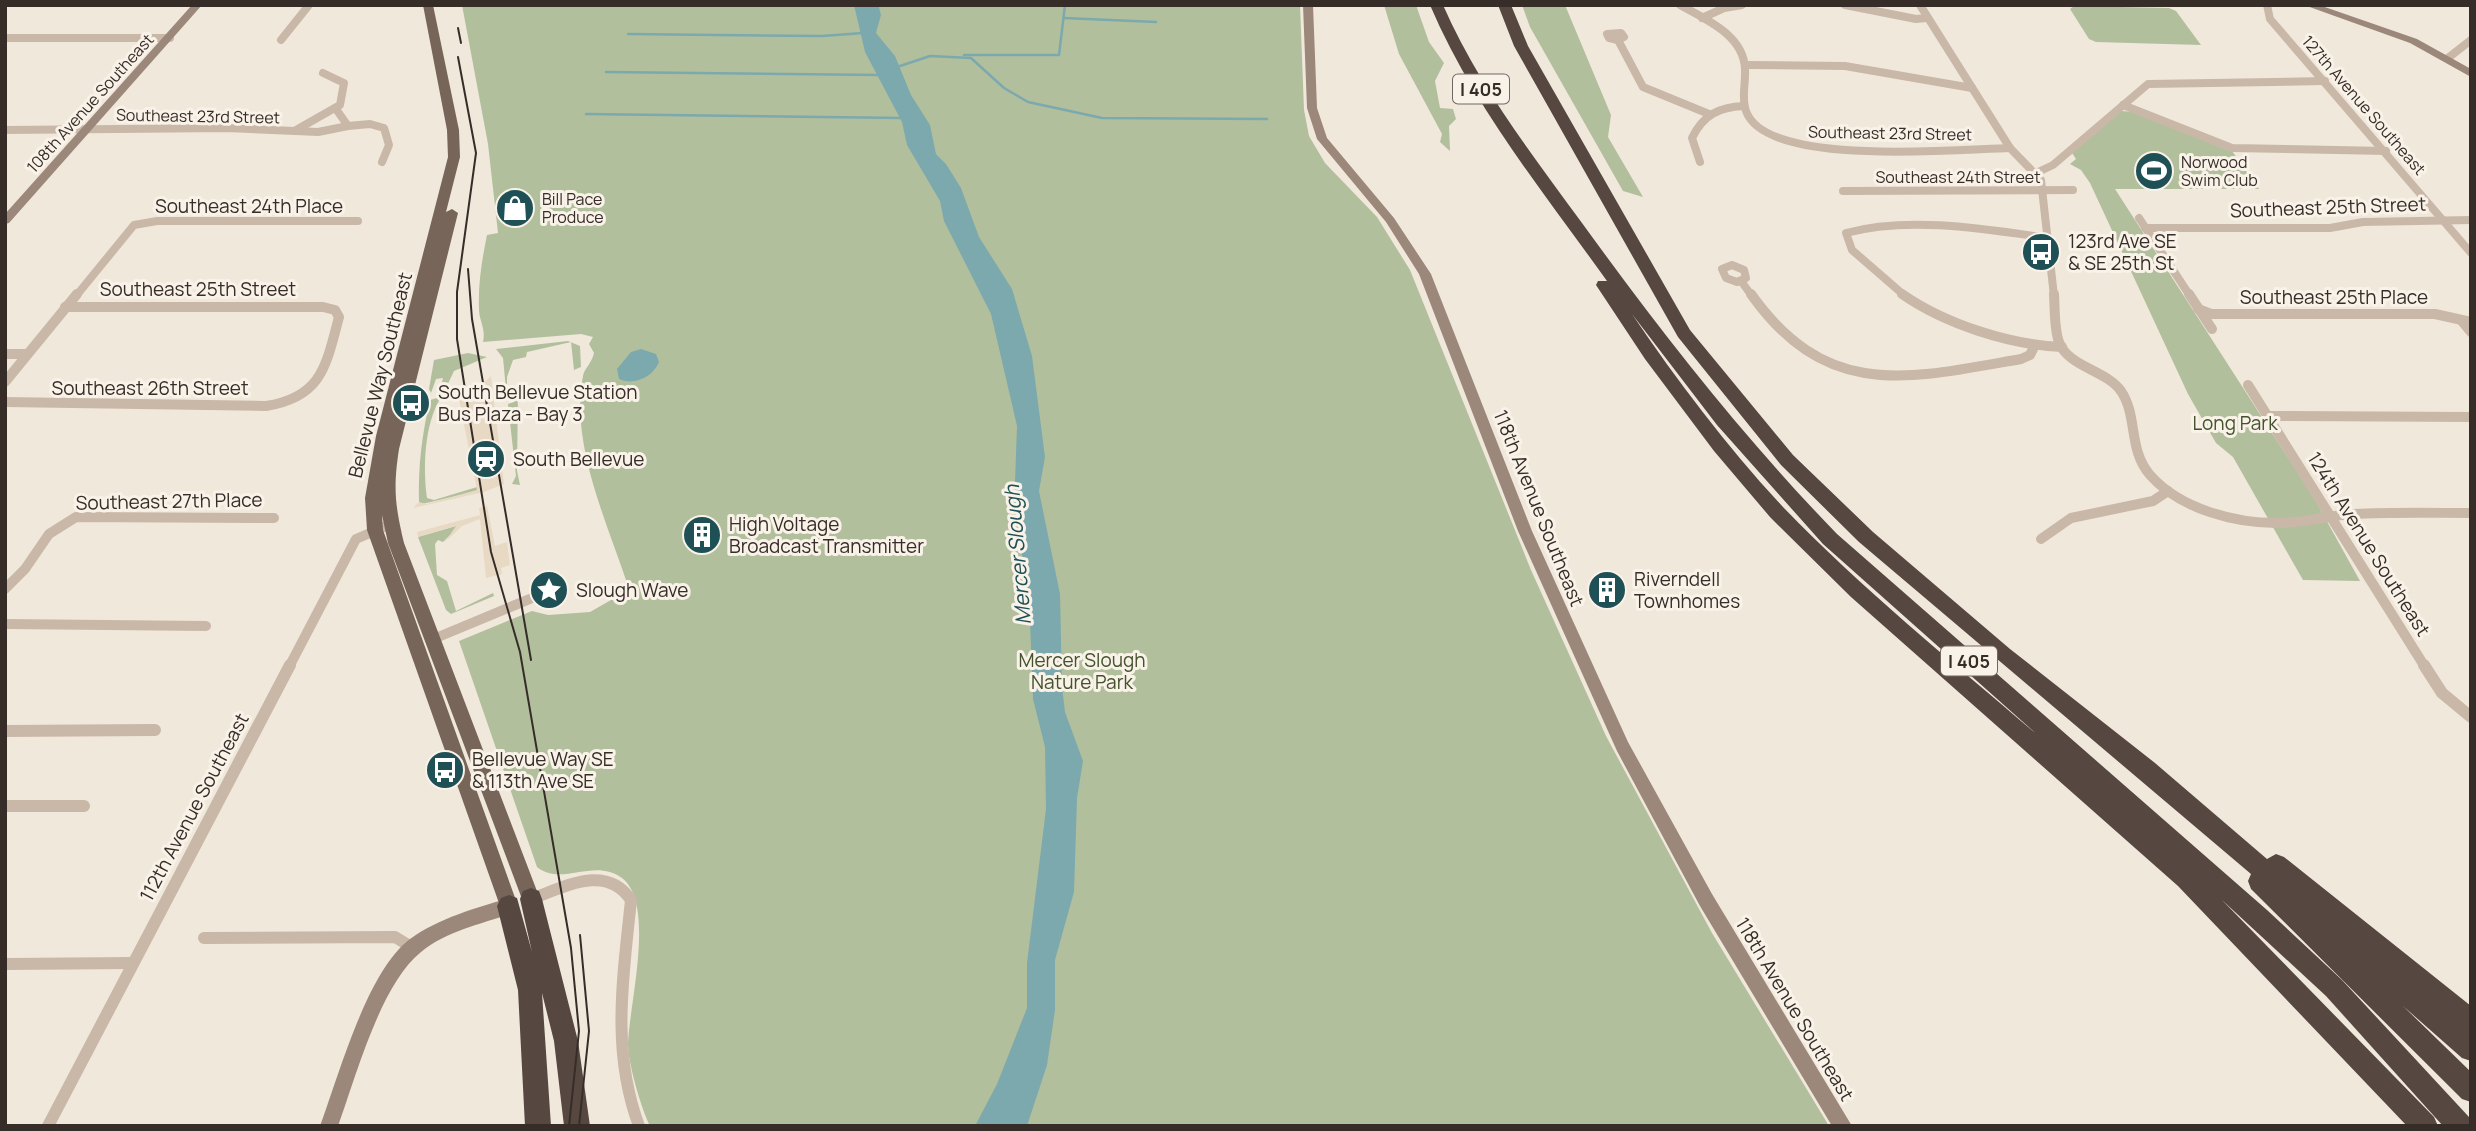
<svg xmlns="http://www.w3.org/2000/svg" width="2476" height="1131" font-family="Manrope,sans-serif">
<rect width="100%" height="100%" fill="#f1e8dc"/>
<g fill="#b2bf9c">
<path d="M462 5H1300L1304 110 1309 136 1325 163 1377 217 1410 270 1531 570 1606 736 1712 933 1829 1126H650C641 1108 628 1063 628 1044 629 1005 656 904 622 878 594 857 562 887 537 867L459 641 532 611 548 615 590 612 611 600 626 580C605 518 570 441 583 376 584 369 592 363 594 353L589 344 593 337 581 334 483 342C486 328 479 321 479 309 478 283 482 260 487 235L498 233 488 144Z"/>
<polygon points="1384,5 1416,5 1429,42 1444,63 1435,81 1440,108 1453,109 1456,119 1449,126 1450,151 1440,142 1442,134 1399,54"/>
<polygon points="1522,5 1565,5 1611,115 1608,137 1643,197 1623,191 1530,27"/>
<polygon points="2074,6 2169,8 2176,11 2201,45 2096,42 2089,39 2070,9"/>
<polygon points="2121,111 2136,112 2232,151 2259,189 2115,189 2314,498 2360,581 2303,580 2233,457 2216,443 2188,394 2090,183 2081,170 2070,164 2076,159 2072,153"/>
<polygon points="568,341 580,346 581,367 574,370 571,342 527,352 526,357 513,360 507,377 507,400 503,358 496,349"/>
<polygon points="468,353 487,357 454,371 444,392 439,393 443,378 436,379 431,393 429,389 434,360"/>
<polygon points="518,392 517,471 520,485 512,484 516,476 508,404 514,402 513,393"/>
<path d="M441 397C424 425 423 467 427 498L434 500 477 487 478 491 422 504 419 502C418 466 422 434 430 400Z"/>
<polygon points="456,526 457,528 443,542 438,540 435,544 437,575 447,581 456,611 493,593 494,596 451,614 446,610 418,537"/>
</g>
<g fill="#e8d9c4">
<polygon points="491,376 504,484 484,492 413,508 419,502 426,504 477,490 457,389 486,381"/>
<polygon points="487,506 495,546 507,542 510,565 501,568 502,574 486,578 480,519 462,526 445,542 456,526 418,537 417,532 480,515 479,508"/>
</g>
<g fill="#7ca9ad">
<polygon points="854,5 879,7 881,15 876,33 895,56 911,95 930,125 936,154 946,164 961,188 979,237 1012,289 1032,356 1045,457 1039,491 1060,594 1062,687 1065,712 1083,761 1077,798 1074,892 1055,960 1055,1010 1047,1065 1027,1126 975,1126 997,1084 1027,1008 1027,963 1046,809 1045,747 1033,699 1029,595 1014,510 1017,426 991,314 944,221 940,201 907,145 902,122 865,52"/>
<path d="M641 349 656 354 659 362C653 377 634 386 619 379L617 369 631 352Z"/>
</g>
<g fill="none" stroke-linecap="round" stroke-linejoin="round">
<g stroke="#7ca9ad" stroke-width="2.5">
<polyline points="1064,18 1156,22"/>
<polyline points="628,34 822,36 863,33"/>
<polyline points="964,55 1059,55 1065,5"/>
<polyline points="897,67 930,56 971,58 1004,88 1028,102 1102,118 1267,119"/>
<polyline points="606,72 881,75"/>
<polyline points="586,114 902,118"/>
</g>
<g stroke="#c9b8a8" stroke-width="8">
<path d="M1680 5C1705 19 1744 35 1745 69 1746 83 1741 97 1746 111 1766 168 1958 149 2010 148"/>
<polyline points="1845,5 1916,19 1927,18"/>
<polyline points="1920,5 2010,148 2041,180 2054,296"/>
<polyline points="2267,5 2270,19 2471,253"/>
<polyline points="1702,18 1724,8 1742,5"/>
<polygon points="1621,33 1624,37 1618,40 1609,38 1607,34"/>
<polyline points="5,38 170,38"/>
<polyline points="281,40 309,5"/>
<polyline points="1618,40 1643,87 1709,114"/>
<polyline points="2448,58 2471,40"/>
<polyline points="1746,65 1845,66 1972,88"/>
<polyline points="2123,105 2232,148 2386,151"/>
<polyline points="336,109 348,126 370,124 384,128 389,145 382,162"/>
<polyline points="5,130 227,128 318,132 348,126"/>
<polyline points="296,130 340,105 344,83 323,73"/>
<path d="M1700 162 1692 138C1703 115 1719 107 1744 106"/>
<polyline points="2036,173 2053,165 2148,84 2325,81"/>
<polyline points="1843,191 2073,190"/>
<polyline points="2139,218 2190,296"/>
<polyline points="2145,228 2330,228 2363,222 2471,220"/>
<polygon points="1732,265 1744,270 1746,278 1737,282 1726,278 1722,269"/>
<polyline points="1741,281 1752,296"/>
<polyline points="76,296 134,225 157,221 358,221"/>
<path d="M1905 296 1852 250 1846 233C1908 216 1985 229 2048 238"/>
</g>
<g stroke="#c9b8a8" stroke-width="10">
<path d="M1751 294C1827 401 1908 379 2021 359L2030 355 2035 345"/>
<path d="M1902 294C1945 324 2010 345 2062 347"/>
<path d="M2054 294C2055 309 2054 329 2059 342 2068 367 2106 370 2121 391 2138 416 2128 450 2150 475 2180 509 2236 524 2281 523 2305 523 2330 515 2354 514 2393 512 2432 513 2471 513"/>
<polyline points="2189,294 2212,329"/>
<polyline points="2198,309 2211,314 2435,314 2471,322"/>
<polyline points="2462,321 2471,332"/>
<polyline points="5,354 27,354"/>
<polyline points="5,382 77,294"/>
<polyline points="2248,385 2425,667"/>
<path d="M5 402 266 406C322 397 326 366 339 317L335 310 323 307H65"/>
<polyline points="2267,416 2471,417"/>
<polyline points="2041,539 2071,518 2153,501 2168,491"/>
<polyline points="5,589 25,569 49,534 76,517 274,518"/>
<polyline points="5,624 206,626"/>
<polyline points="431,640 549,591"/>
<polyline points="289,667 356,539 391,524"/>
</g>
<g stroke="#c9b8a8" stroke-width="12">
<polyline points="2424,665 2442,693 2471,717"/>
<polyline points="5,731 155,730"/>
<polyline points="5,806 84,806"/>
<path d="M531 899C565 887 606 863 631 900 623 978 611 1051 639 1126"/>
<polyline points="204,938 395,937 413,948"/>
<polyline points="5,964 133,963"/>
<polyline points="48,1126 290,665"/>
</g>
<g fill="#9c887a" fill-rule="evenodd">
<polygon points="192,5 202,5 9,223 5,224 5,214"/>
<polygon points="1303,5 1313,5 1317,108 1327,138 1394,218 1431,274 1532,531 1628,742 1712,894 1852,1126 1832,1126 1700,906 1617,751 1518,531 1419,274 1386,222 1317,139 1307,108"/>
<polygon points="2304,5 2319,5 2417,39 2471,69 2471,77 2410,43"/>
<path d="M509 898 515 900 517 906 515 912C484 924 448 930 421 952 380 985 356 1077 338 1126H320C339 1075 367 971 410 939 439 918 476 908 509 898Z"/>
</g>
<path fill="#77655a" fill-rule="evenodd" d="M423 5H433L459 130 460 157 446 212 452 209 458 213 399 449C393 488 395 505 404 543L540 899 538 905 531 908 524 905 522 899 388 543 382 515 383 530 518 906 516 912 509 915 502 912 500 906 367 530 365 498 376 436 448 157 447 130Z"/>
<g fill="#564740" fill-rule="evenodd">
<path d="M1430 5H1443C1478 85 1531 153 1582 223 1661 332 1743 437 1837 534L2267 910 2342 980 2469 1117 2471 1126H2443L2326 996 2222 900 2434 1117 2438 1126H2407L2178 886 1851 597 1770 517 1714 451 1645 359 1596 285 1598 281H1607C1544 193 1473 106 1430 5ZM1632 314 1717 425 1823 544 2041 738C1954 663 1863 590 1783 507 1728 448 1678 382 1632 314Z"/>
<polygon points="1498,5 1511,5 1528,46 1690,330 1793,455 1873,532 2010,649 2155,763 2267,859 2276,854 2284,857 2471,1006 2471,1061 2462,1058 2403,1006 2471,1072 2471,1102 2462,1099 2251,889 2248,881 2251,874 1859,542 1781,465 1678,337 1514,46"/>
<polygon points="531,888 539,891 542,899 578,1041 590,1126 564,1126 554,1041 542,993 551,1126 525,1126 518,990 497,906 501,898 509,895 517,898 532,952 520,899 523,891"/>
</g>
<g stroke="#362d28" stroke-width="2">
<polyline points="458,28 461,43"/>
<polyline points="458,57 476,153 457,292 457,339 491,552 520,652 571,948 579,1031 569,1126"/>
<polyline points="468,269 472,319 531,660"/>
<polyline points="579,1126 589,1031 580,935"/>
</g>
</g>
<defs>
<symbol id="stadium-disc" viewBox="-11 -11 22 22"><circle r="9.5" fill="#1f5056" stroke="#f9f2e8"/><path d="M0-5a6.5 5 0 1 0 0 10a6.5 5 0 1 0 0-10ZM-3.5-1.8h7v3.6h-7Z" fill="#fff"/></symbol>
<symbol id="shop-disc" viewBox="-11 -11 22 22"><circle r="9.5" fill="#1f5056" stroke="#f9f2e8"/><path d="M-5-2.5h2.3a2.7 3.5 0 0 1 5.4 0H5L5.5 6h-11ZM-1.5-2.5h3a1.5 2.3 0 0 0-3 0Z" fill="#fff"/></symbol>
<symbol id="bus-disc" viewBox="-11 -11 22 22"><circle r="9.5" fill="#1f5056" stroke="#f9f2e8"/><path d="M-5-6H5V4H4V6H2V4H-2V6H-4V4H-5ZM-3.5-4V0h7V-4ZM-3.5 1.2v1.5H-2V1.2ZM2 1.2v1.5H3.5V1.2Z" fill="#fff"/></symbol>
<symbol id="station-disc" viewBox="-11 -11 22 22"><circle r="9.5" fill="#1f5056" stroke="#f9f2e8"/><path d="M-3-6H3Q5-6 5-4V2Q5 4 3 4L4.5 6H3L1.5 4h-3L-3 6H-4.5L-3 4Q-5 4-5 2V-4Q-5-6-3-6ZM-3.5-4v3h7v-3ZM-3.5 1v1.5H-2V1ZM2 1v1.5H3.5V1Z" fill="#fff"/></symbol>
<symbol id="building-disc" viewBox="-11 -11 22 22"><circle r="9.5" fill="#1f5056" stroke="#f9f2e8"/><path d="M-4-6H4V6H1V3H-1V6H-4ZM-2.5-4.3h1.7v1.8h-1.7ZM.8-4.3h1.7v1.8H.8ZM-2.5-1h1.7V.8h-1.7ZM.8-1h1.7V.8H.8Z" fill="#fff"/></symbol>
<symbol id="sight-disc" viewBox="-11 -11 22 22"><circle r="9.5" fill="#1f5056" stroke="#f9f2e8"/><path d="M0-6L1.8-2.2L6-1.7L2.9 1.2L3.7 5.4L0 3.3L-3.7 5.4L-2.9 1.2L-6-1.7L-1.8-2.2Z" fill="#fff"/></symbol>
</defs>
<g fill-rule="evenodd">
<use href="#stadium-disc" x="2132" y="149" width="44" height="44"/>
<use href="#shop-disc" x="493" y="186" width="44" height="44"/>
<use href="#bus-disc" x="2019" y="230" width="44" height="44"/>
<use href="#bus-disc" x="389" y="381" width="44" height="44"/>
<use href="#station-disc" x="464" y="437" width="44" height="44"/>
<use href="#building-disc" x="680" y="513" width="44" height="44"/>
<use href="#sight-disc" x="527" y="568" width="44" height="44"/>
<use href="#building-disc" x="1585" y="568" width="44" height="44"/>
<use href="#bus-disc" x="423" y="748" width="44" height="44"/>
</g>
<g text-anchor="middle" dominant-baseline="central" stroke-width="6" stroke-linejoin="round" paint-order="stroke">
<g font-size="16" fill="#362d28" stroke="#f9f2e8">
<text transform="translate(90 103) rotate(-48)">108th Avenue Southeast</text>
<text transform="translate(2364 105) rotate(49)">127th Avenue Southeast</text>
<text transform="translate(198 116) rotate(1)">Southeast 23rd Street</text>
<text transform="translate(1890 133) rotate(1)">Southeast 23rd Street</text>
<text x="1958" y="177">Southeast 24th Street</text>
</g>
<g font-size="16" fill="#362d28" stroke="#f9f2e8" text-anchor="start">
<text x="2181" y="162">Norwood<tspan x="2181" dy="18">Swim Club</tspan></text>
<text x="542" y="199">Bill Pace<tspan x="542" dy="18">Produce</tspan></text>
</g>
<g fill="#f9f2e8" stroke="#706862" stroke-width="2">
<rect x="1453" y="74.5" width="56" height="29" rx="5"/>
<rect x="1941" y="646.5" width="56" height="29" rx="5"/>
</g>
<g font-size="18" font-weight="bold" fill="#362d28">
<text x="1481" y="89">I 405</text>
<text x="1969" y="661">I 405</text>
</g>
<g font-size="19" fill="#362d28" stroke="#f9f2e8">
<text x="249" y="206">Southeast 24th Place</text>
<text transform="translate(2328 207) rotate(-2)">Southeast 25th Street</text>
<text x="198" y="289">Southeast 25th Street</text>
<text x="2334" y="297">Southeast 25th Place</text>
<text transform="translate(380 375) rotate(-76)">Bellevue Way Southeast</text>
<text x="150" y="388">Southeast 26th Street</text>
<text transform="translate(169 501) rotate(-1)">Southeast 27th Place</text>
<text transform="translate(1539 508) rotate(68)">118th Avenue Southeast</text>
<text transform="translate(2369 544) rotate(58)">124th Avenue Southeast</text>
<text transform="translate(194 807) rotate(-62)">112th Avenue Southeast</text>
<text transform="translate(1795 1009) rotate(59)">118th Avenue Southeast</text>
</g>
<g font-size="19" fill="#362d28" stroke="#f9f2e8" text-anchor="start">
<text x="2068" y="241">123rd Ave SE<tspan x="2068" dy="22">&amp; SE 25th St</tspan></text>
<text x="438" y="392">South Bellevue Station<tspan x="438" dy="22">Bus Plaza - Bay 3</tspan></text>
<text x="513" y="459">South Bellevue</text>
<text x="729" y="524">High Voltage<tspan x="729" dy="22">Broadcast Transmitter</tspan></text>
<text x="1634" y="579">Riverndell<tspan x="1634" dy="22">Townhomes</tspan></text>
<text x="576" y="590">Slough Wave</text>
<text x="472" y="759">Bellevue Way SE<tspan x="472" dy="22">&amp; 113th Ave SE</tspan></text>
</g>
<g font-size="19" fill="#44532d" stroke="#f9f2e8">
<text x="2235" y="423">Long Park</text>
<text x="1082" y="660">Mercer Slough<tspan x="1082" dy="22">Nature Park</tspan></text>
</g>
<g font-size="21" font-style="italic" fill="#1f5056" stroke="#f9f2e8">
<text transform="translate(1017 555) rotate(-95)">Mercer Slough</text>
</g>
</g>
<rect width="2476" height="1131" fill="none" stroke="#362d28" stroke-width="14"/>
</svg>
